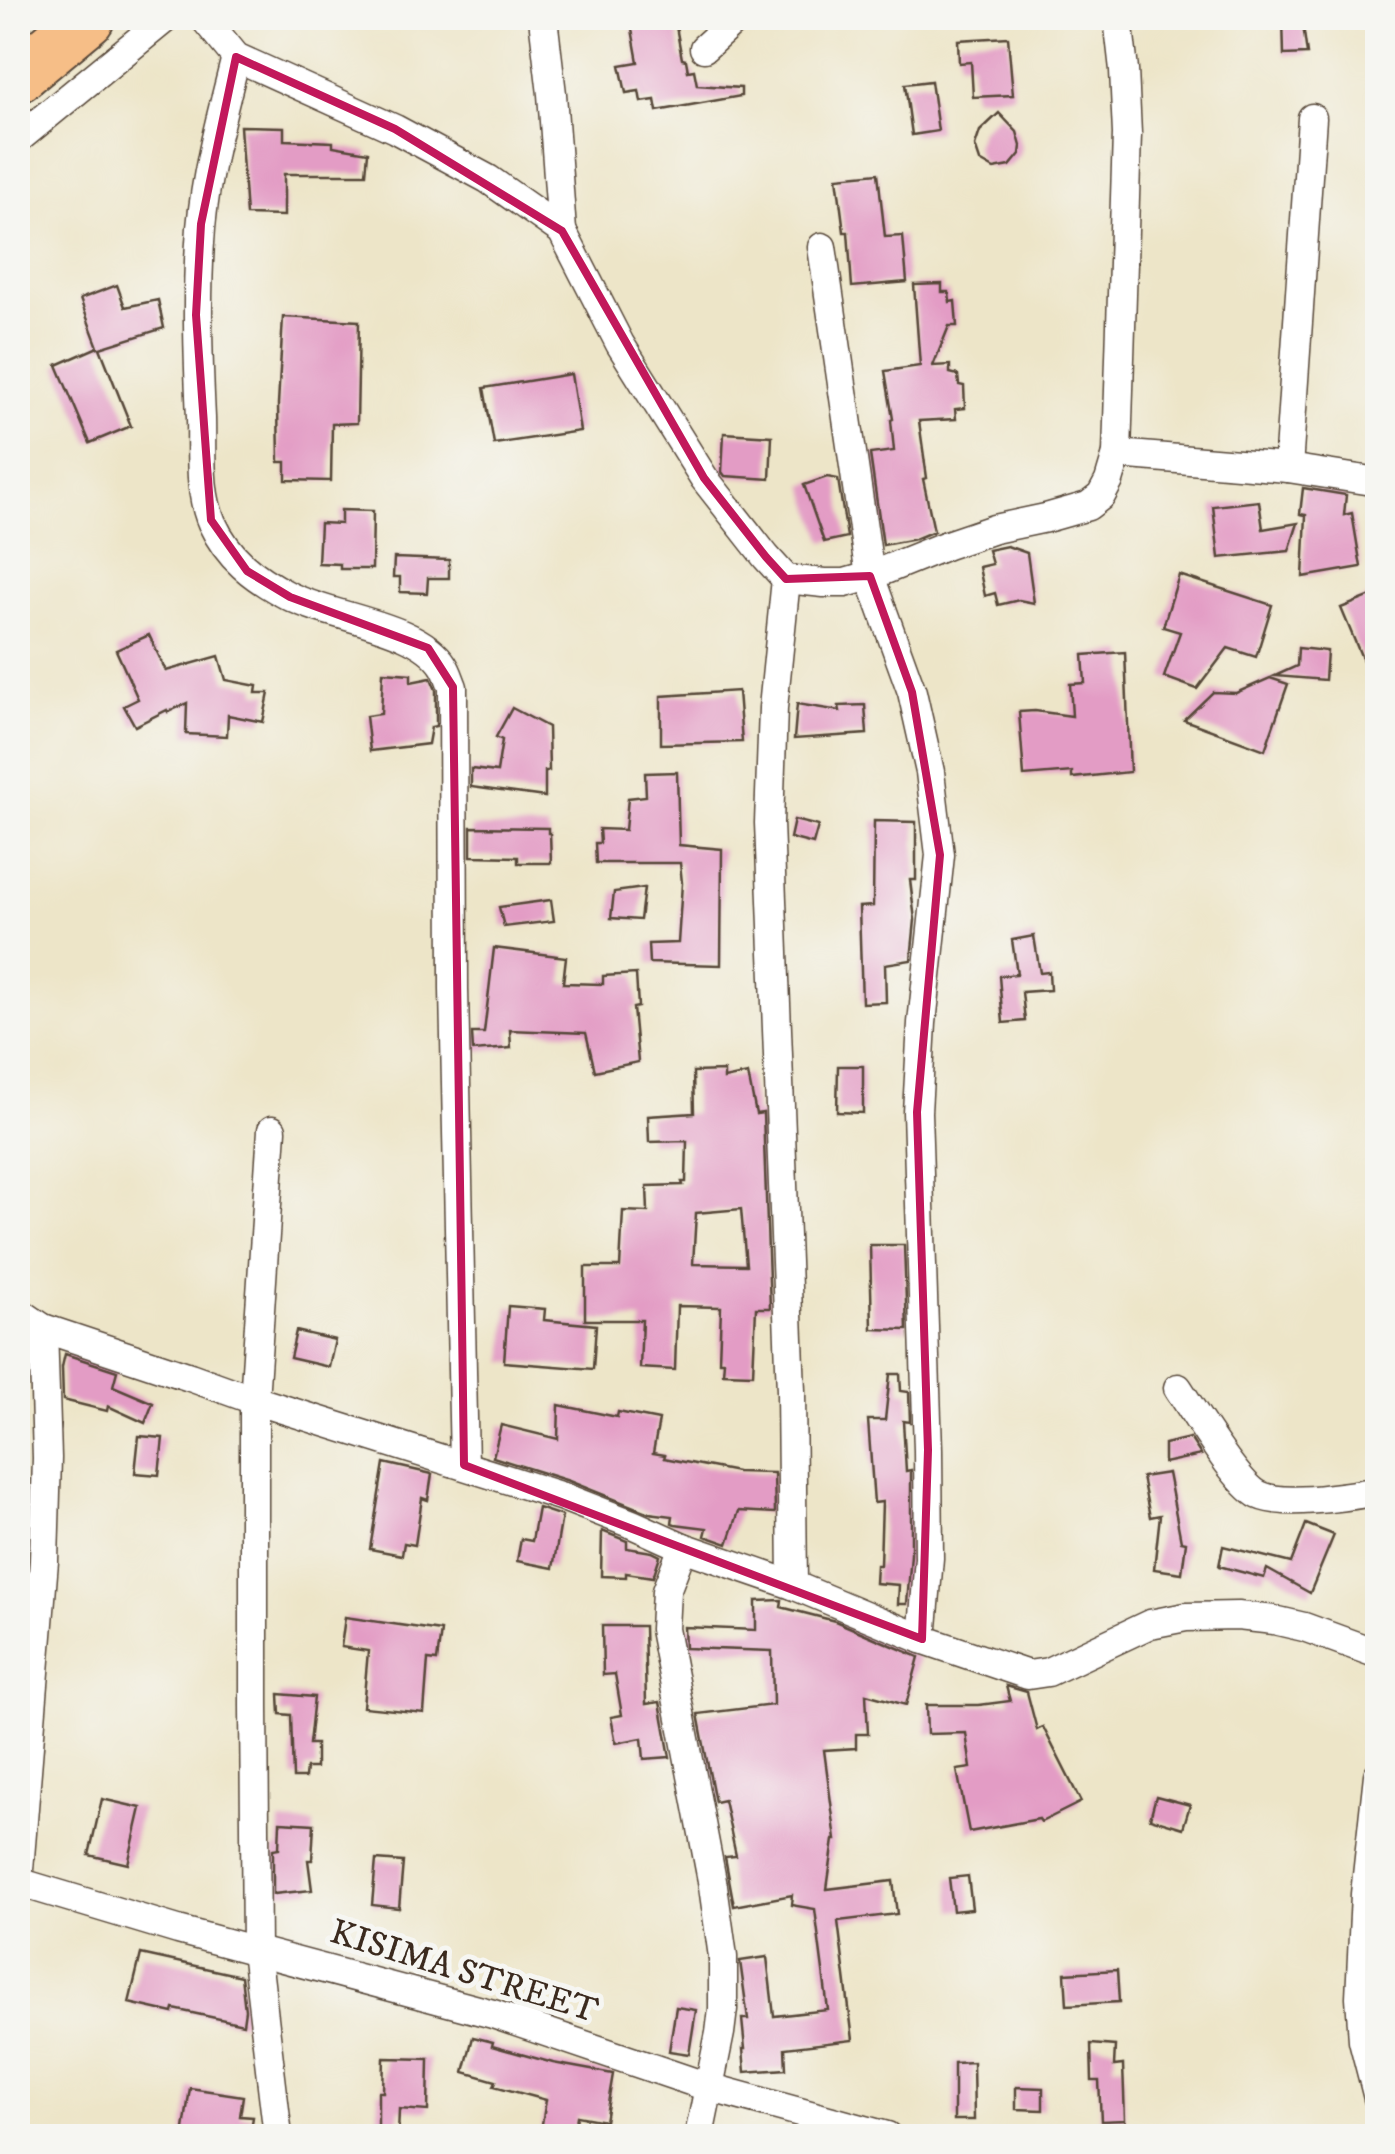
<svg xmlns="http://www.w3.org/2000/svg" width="1395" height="2154" font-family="'IM FELL DW Pica',serif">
<rect width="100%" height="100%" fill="#f6f6f2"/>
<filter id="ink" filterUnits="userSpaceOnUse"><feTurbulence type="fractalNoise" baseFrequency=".01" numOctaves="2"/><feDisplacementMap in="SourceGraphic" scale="20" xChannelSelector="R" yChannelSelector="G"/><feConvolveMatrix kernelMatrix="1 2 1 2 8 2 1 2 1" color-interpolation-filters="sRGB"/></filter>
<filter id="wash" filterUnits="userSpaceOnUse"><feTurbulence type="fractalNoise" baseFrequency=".0048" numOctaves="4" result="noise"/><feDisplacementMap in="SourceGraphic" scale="40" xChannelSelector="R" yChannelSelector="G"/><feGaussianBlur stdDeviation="2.25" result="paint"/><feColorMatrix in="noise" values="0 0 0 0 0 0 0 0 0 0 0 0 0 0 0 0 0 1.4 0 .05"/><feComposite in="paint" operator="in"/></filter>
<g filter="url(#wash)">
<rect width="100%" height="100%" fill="#ede5c8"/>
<g id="blocks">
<g fill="#e39cc5" fill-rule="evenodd">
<polygon points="1283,18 1302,18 1307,54 1284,55"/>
<polygon points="675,21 682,59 686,60 688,71 694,70 697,85 741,88 741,96 657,111 655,100 641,102 639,91 626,93 620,65 638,62 632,29"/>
<polygon points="1008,37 1013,95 973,97 971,62 959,63 958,40"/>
<polygon points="931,81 938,131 912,135 905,84"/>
<polygon points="999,113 1017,132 1021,146 1020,154 1010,166 994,169 980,161 975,146 980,131"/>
<polygon points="240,126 284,127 284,140 333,142 333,146 368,152 366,174 284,174 284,216 246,215"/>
<polygon points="878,173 885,237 903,236 907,282 852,287 848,232 844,232 837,177"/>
<polygon points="942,284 942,292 949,292 950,302 955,301 957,326 949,326 933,366 950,365 950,373 958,375 959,385 964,386 965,408 955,409 956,419 919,421 927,478 923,479 934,531 915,539 883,545 870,454 894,451 891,420 893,419 885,371 920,366 914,285"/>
<polygon points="117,285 125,307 158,300 164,328 100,348 131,426 90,443 57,365 98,347 80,299"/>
<polygon points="283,317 359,321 357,423 332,424 331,481 286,480 286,462 279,462 278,404"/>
<polygon points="571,374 580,431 494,444 484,388"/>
<polygon points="724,433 772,436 770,479 725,476 722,472"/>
<polygon points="827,477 838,479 847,537 824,542 804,485"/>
<polygon points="1303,488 1346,495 1344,515 1352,513 1361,567 1303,577 1306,515 1300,514"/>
<polygon points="1259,501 1263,529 1298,523 1289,551 1219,558 1213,506"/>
<polygon points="341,510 373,511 372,569 340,569 340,564 318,563 320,523 341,524"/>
<polygon points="1007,546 1027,553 1034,603 1019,600 998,605 995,593 985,596 979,567 992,564 988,550"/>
<polygon points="394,558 449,560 449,578 428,578 427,593 400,592 400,577 393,577"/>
<polygon points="1179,575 1272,605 1256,657 1228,648 1197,689 1164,677 1180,632 1163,627"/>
<polygon points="1371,596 1378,611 1378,653 1364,663 1341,608"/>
<polygon points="149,635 166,671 219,656 226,680 257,686 256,693 269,693 263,722 228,715 227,736 186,734 187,703 168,712 167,710 135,726 124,706 138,699 116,650"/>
<polygon points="1298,648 1327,651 1325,680 1275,676 1297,666"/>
<polygon points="1125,652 1130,772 1072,778 1072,772 1024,776 1019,712 1035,711 1072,716 1070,684 1085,683 1083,655"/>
<polygon points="383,672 411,674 411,682 431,678 436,690 436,726 431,727 428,744 370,751 366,716 381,714"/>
<polygon points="1270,678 1288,684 1265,750 1184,720 1213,692 1236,693"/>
<polygon points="738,691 742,742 661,744 661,696"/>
<polygon points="797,704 840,711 839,706 865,705 867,734 794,739"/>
<polygon points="512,708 548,727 549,771 545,771 545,797 471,787 471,769 497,772 502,740 496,737"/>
<polygon points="677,772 679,845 722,849 721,965 649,963 648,944 678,943 682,883 680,863 596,863 595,843 600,843 599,829 625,830 628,798 646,796 645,773"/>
<polygon points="794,820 818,826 813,844 790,838"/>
<polygon points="874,821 916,822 916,880 910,880 915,920 911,960 885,964 886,1002 862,1003 859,907 873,906"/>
<polygon points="471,827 548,828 548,833 550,833 551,863 518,863 518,857 471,856"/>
<polygon points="644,888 640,920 611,918 614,892"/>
<polygon points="551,900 554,921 504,927 499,907"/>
<polygon points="1034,936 1040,973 1049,972 1050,990 1022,992 1025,1021 1003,1023 999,976 1017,974 1012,940"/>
<polygon points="494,948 566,957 563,983 603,984 603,976 636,974 638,1007 633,1008 638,1062 595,1071 586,1033 510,1030 511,1048 473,1051 472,1033 484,1033"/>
<polygon points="838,1066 863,1066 863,1113 837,1112"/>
<path d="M724 1071V1079L748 1074 756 1114 763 1113 770 1308H756L753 1374 723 1373 724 1361H719L721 1307 677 1306 675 1370 640 1368 642 1320H585V1267H620L623 1211 648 1212 647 1186 683 1185 682 1182H686L687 1141 649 1142 648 1116 694 1113 693 1072ZM741 1209 746 1265 693 1264 696 1213Z"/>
<polygon points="870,1245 904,1245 907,1330 872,1329"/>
<polygon points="508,1306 545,1309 544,1320 596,1325 593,1369 504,1362"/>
<polygon points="296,1331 335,1340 329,1367 290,1358"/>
<polygon points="65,1354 117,1371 113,1386 153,1403 145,1423 108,1406 107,1411 63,1400 62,1367"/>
<polygon points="890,1374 900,1374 901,1391 909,1392 910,1422 903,1421 906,1471 911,1470 911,1554 907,1604 898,1604 899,1585 875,1583 876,1565 880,1565 882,1502 874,1503 868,1420 885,1420"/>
<polygon points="559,1405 617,1417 618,1412 659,1420 653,1453 665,1455 664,1458 737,1472 774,1473 775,1513 739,1511 728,1544 705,1536 707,1528 675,1524 672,1523 673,1516 649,1513 569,1481 493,1457 501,1425 558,1439"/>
<polygon points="139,1436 163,1438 159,1475 135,1473"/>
<polygon points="1190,1438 1201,1455 1164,1463 1164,1444"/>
<polygon points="384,1463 432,1474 428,1500 422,1498 415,1545 404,1543 402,1555 370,1549"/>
<polygon points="1168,1473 1181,1541 1186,1542 1182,1573 1154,1569 1160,1515 1150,1517 1142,1477"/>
<polygon points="538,1508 562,1516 553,1568 517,1561 521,1539 532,1541"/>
<polygon points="1306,1524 1334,1535 1310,1593 1267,1569 1264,1578 1219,1566 1223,1546 1291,1563"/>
<polygon points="602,1531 627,1541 627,1548 652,1552 660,1556 653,1577 626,1573 626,1577 601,1576"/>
<polygon points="18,1574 25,1575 20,1642 18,1642"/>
<polygon points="782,1600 781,1607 835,1621 919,1657 906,1705 866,1694 868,1734 856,1734 856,1748 824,1750 836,1840 834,1840 827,1889 893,1881 897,1914 838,1921 853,2040 785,2048 786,2069 745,2072 743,2049 745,2049 742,2019 748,2019 740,1961 767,1957 774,2016 828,2010 815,1909 791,1905 792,1895 734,1906 725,1857 736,1856 724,1800 715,1802 698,1714 773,1705 772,1651 685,1648 684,1627 756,1630 756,1601"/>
<polygon points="345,1617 441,1631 437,1661 428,1660 424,1713 363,1707 368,1651 341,1647"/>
<polygon points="602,1626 644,1626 646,1704 660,1702 670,1757 644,1759 642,1738 616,1743 611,1717 622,1715 615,1674 603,1675"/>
<polygon points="1006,1686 1027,1692 1037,1730 1043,1727 1081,1802 1041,1822 1039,1819 969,1832 957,1770 971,1768 966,1733 927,1734 926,1705 979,1705 1010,1701"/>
<polygon points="279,1694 314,1697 309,1744 316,1744 316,1768 306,1768 305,1778 293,1778 291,1715 280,1714"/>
<polygon points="1156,1796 1190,1805 1183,1828 1150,1818"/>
<polygon points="102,1799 141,1808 128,1864 89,1855"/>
<polygon points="280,1822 314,1824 312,1860 308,1860 312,1890 273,1894 273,1849 279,1848"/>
<polygon points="376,1860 403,1862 399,1908 372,1905"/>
<polygon points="968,1876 972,1909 953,1911 949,1878"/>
<polygon points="141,1954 241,1976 245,2010 243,2024 174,2009 173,2013 129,2003"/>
<polygon points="1117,1970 1119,2002 1067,2005 1065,1973"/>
<polygon points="676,2007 696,2010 689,2054 669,2051"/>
<polygon points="473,2037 493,2042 492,2046 553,2063 613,2074 605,2121 577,2116 574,2136 541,2130 546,2100 494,2086 496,2081 464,2072"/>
<polygon points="1091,2044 1115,2046 1114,2066 1123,2065 1125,2120 1101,2121 1099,2081 1092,2081"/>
<polygon points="384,2058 429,2059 428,2111 399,2109 398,2136 378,2136 378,2092 383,2092"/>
<polygon points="973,2062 974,2120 954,2120 954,2063"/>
<polygon points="1016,2087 1043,2088 1043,2110 1016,2109"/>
<polygon points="190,2088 243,2096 240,2116 253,2117 250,2136 183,2136"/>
</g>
</g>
</g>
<g filter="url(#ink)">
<use href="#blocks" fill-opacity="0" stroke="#564638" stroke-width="2.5"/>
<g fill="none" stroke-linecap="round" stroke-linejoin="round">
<defs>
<g id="street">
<polyline points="204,18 236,57 395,129 488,179 562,231 620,344 704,478 766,557 786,579 824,583 845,583 870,576 947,545 994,529 1046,518 1088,506 1101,496 1109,481 1117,454 1127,134 1124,70 1118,18"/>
<polyline points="543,18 552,94 562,231"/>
<polyline points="704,48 737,18"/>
<path d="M236 57C222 113 206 170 201 228 196 292 198 354 201 418 202 451 198 492 212 523 228 558 254 578 287 595 330 618 418 624 444 666 448 672 450 680 453 687L454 989 464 1465"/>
<polyline points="18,139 166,18"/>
<polyline points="822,247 870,576 912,692 930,772 940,855 922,1023 917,1112 928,1450 929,1558 922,1639"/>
<polyline points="1117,454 1288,468 1378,482"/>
<polyline points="1288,468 1312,118"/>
<polyline points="786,579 773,708 769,823 791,1391 793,1585"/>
<polyline points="272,1130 254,1400 254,1706 256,1950 278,2136"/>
<polyline points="18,1311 43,1328 190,1377 254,1400 563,1497 632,1524 683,1547 793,1585 922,1639 1028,1675 1048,1672 1150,1624 1186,1617 1238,1616 1274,1620 1304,1627 1378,1654"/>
<path d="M1178 1388C1194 1412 1237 1484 1259 1495 1284 1507 1350 1496 1378 1491"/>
<polyline points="683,1547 666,1591 664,1629 713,1886 723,1957 723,2009 720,2033 699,2136"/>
<polyline points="1378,1775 1365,1894 1360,1997 1363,2040 1378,2098"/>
<polyline points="18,1882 178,1930 493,2014 708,2087 887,2136"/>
<polyline points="18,1882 44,1561 47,1458 43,1328"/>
</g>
<polyline id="highway" points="18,76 88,18"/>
</defs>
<use href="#street" stroke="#564638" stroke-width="31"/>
<use href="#highway" stroke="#564638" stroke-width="56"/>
<use href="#street" stroke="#fff" stroke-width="28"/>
<use href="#highway" stroke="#f6be87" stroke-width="52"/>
</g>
</g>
<path fill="none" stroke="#c2185b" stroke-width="8" stroke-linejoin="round" d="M236 57 395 129 562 231 704 478 766 557 786 579 870 576 912 692 940 855 917 1112 928 1450 922 1639 464 1465 453 687 428 648 290 597 247 571 211 520 196 315 201 224Z"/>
<g text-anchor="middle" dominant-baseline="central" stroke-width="10" stroke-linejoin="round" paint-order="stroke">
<g font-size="35" fill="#3b2a1e" stroke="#f6f6f2">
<text transform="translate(464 1972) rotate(17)">KISIMA STREET</text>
</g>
</g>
<rect width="1395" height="2154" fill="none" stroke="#f6f6f2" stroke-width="60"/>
</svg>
